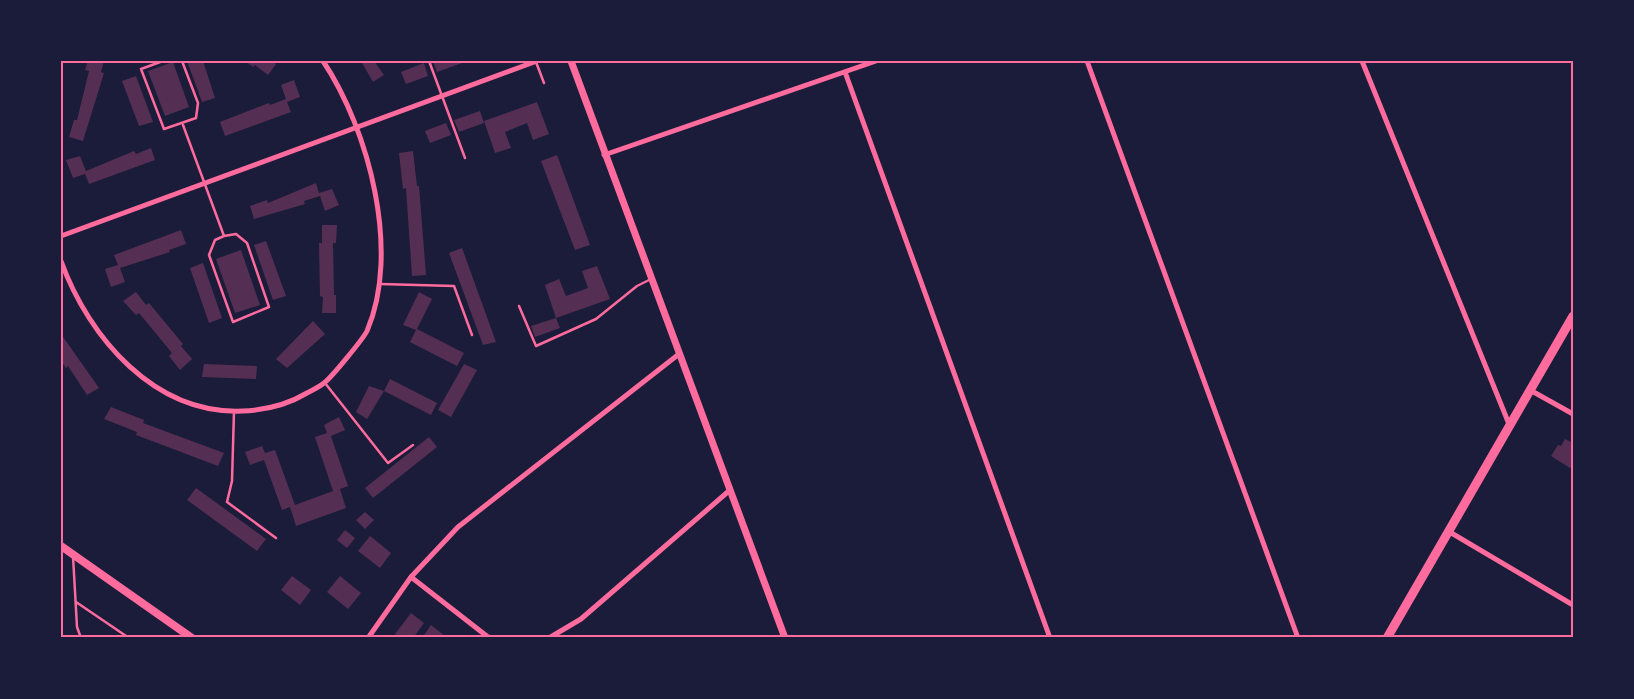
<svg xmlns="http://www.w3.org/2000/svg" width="1634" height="699" font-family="'PT Sans Narrow',sans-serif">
<rect width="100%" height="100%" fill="#1b1b3a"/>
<g fill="#542f53">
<polygon points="88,61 104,61 101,72 104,73 83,141 69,137 74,120 77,120 89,71 85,70"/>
<polygon points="187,61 203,61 215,98 202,102"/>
<polygon points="245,61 272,61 276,64 268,75 255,65 253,67"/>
<polygon points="361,61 374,61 384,75 373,82"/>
<polygon points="433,61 462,61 462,63 437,72"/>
<polygon points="173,62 189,107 165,116 148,71"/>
<polygon points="424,63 428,76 406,84 401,72"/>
<polygon points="136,76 153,122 139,126 122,81"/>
<polygon points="294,80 300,97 287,102 291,112 225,136 220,122 269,103 270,105 286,99 281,85"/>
<polygon points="537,102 549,134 533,140 527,123 505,132 511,148 495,153 484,121"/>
<polygon points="480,111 484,123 459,132 454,120"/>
<polygon points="446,123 451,135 430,143 425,131"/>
<polygon points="151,148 155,160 89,184 85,174 73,178 66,160 80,156 86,171 134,151 136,154"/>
<polygon points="413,151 417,186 419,186 426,275 412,276 406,188 403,189 399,153"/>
<polygon points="557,155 590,245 575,250 541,161"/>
<polygon points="316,183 319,193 332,189 339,205 325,211 320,196 304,201 305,204 254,219 250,206 267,200 268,203"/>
<polygon points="322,225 337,225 336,243 333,243 334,295 336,295 336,313 322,313 323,297 320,296 319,243 322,243"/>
<polygon points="181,230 186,244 169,250 170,252 120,268 125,282 111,287 105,269 118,265 114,255"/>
<polygon points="266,241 286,296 273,300 254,245"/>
<polygon points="462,248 496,342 483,345 449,253"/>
<polygon points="241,250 260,305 235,313 216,259"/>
<polygon points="203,263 222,318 209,323 190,268"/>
<polygon points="597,266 610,299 556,318 545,285 559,279 566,296 588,288 582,271"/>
<polygon points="136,292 146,305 149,303 183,344 181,346 192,359 180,370 169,356 172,353 139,313 136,315 123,301"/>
<polygon points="419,292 432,299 417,329 464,353 457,366 410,342 416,330 403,325"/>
<polygon points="556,318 560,328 535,337 531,326"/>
<polygon points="313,321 325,334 287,368 276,359"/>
<polygon points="61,334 99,388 87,395 68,366 66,368 61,361"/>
<polygon points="204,364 257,366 256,379 202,377"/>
<polygon points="464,364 477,370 451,417 438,410"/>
<polygon points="390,379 437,403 431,415 384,391"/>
<polygon points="369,386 384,391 367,419 356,412"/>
<polygon points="111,407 144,420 143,423 224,453 218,466 136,435 137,432 104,419"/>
<polygon points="339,417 345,430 331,436 348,486 340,489 346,508 296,526 290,507 282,510 264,460 250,465 245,452 262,446 265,453 275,450 295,505 333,491 315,437 327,433 324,425"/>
<polygon points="429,437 437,447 373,498 365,488"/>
<polygon points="1565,439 1573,443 1573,464 1570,468 1551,456 1558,445 1561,446"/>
<polygon points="196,488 266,539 257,551 187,500"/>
<polygon points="365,512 374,520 365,529 356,520"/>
<polygon points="345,530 355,538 347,548 337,540"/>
<polygon points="370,536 391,553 380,568 358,551"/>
<polygon points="292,576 311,590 300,605 281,590"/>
<polygon points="340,576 361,593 348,609 327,592"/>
<polygon points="411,613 424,623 413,638 400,638 395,634"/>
<polygon points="431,625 445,636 443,638 422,638"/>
</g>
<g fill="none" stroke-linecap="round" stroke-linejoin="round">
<g stroke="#ff6b9d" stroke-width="2.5">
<polyline points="163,61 141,69 164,129 196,118 198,103 182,61"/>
<polyline points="429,61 465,158"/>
<polyline points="536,62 544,83"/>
<polyline points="183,125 224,236 215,240 209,255 233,322 269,307 247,243 236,234 224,236"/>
<polyline points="380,284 454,286 472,335"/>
<polyline points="519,306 536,346 596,319 637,286 651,279"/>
<polyline points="325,383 388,463 413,445"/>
<polyline points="234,411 232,481 227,502 276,538"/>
<polyline points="73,556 77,627 81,638"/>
<polyline points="76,602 129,638"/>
</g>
<g stroke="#ff6b9d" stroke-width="5">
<polyline points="1087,61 1298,638"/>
<polyline points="1362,61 1509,424"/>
<polyline points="845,72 1050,638"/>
<polyline points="604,155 876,61"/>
<polyline points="61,236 537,61"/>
<path d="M61 261C89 338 155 415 243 411 266 410 287 405 307 393 313 390 319 387 324 383 331 378 363 339 367 331 401 252 369 130 323 61"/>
<polyline points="1530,390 1573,414"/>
<polyline points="1448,531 1573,605"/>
<polyline points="411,577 488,637 494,638"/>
<polyline points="368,638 411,577 458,527 679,354"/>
<polyline points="549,638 581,619 730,490"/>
</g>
<polyline stroke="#ff6b9d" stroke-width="7" points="571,61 785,638"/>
<polyline stroke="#ff6b9d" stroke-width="8" points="61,546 192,638"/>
<polyline stroke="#ff6b9d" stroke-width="9" points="1387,638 1573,316"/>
</g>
<rect width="1634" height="699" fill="none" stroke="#1b1b3a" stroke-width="125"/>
<rect x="62" y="62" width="1510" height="574" fill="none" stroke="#ff6b9d" stroke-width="2"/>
</svg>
